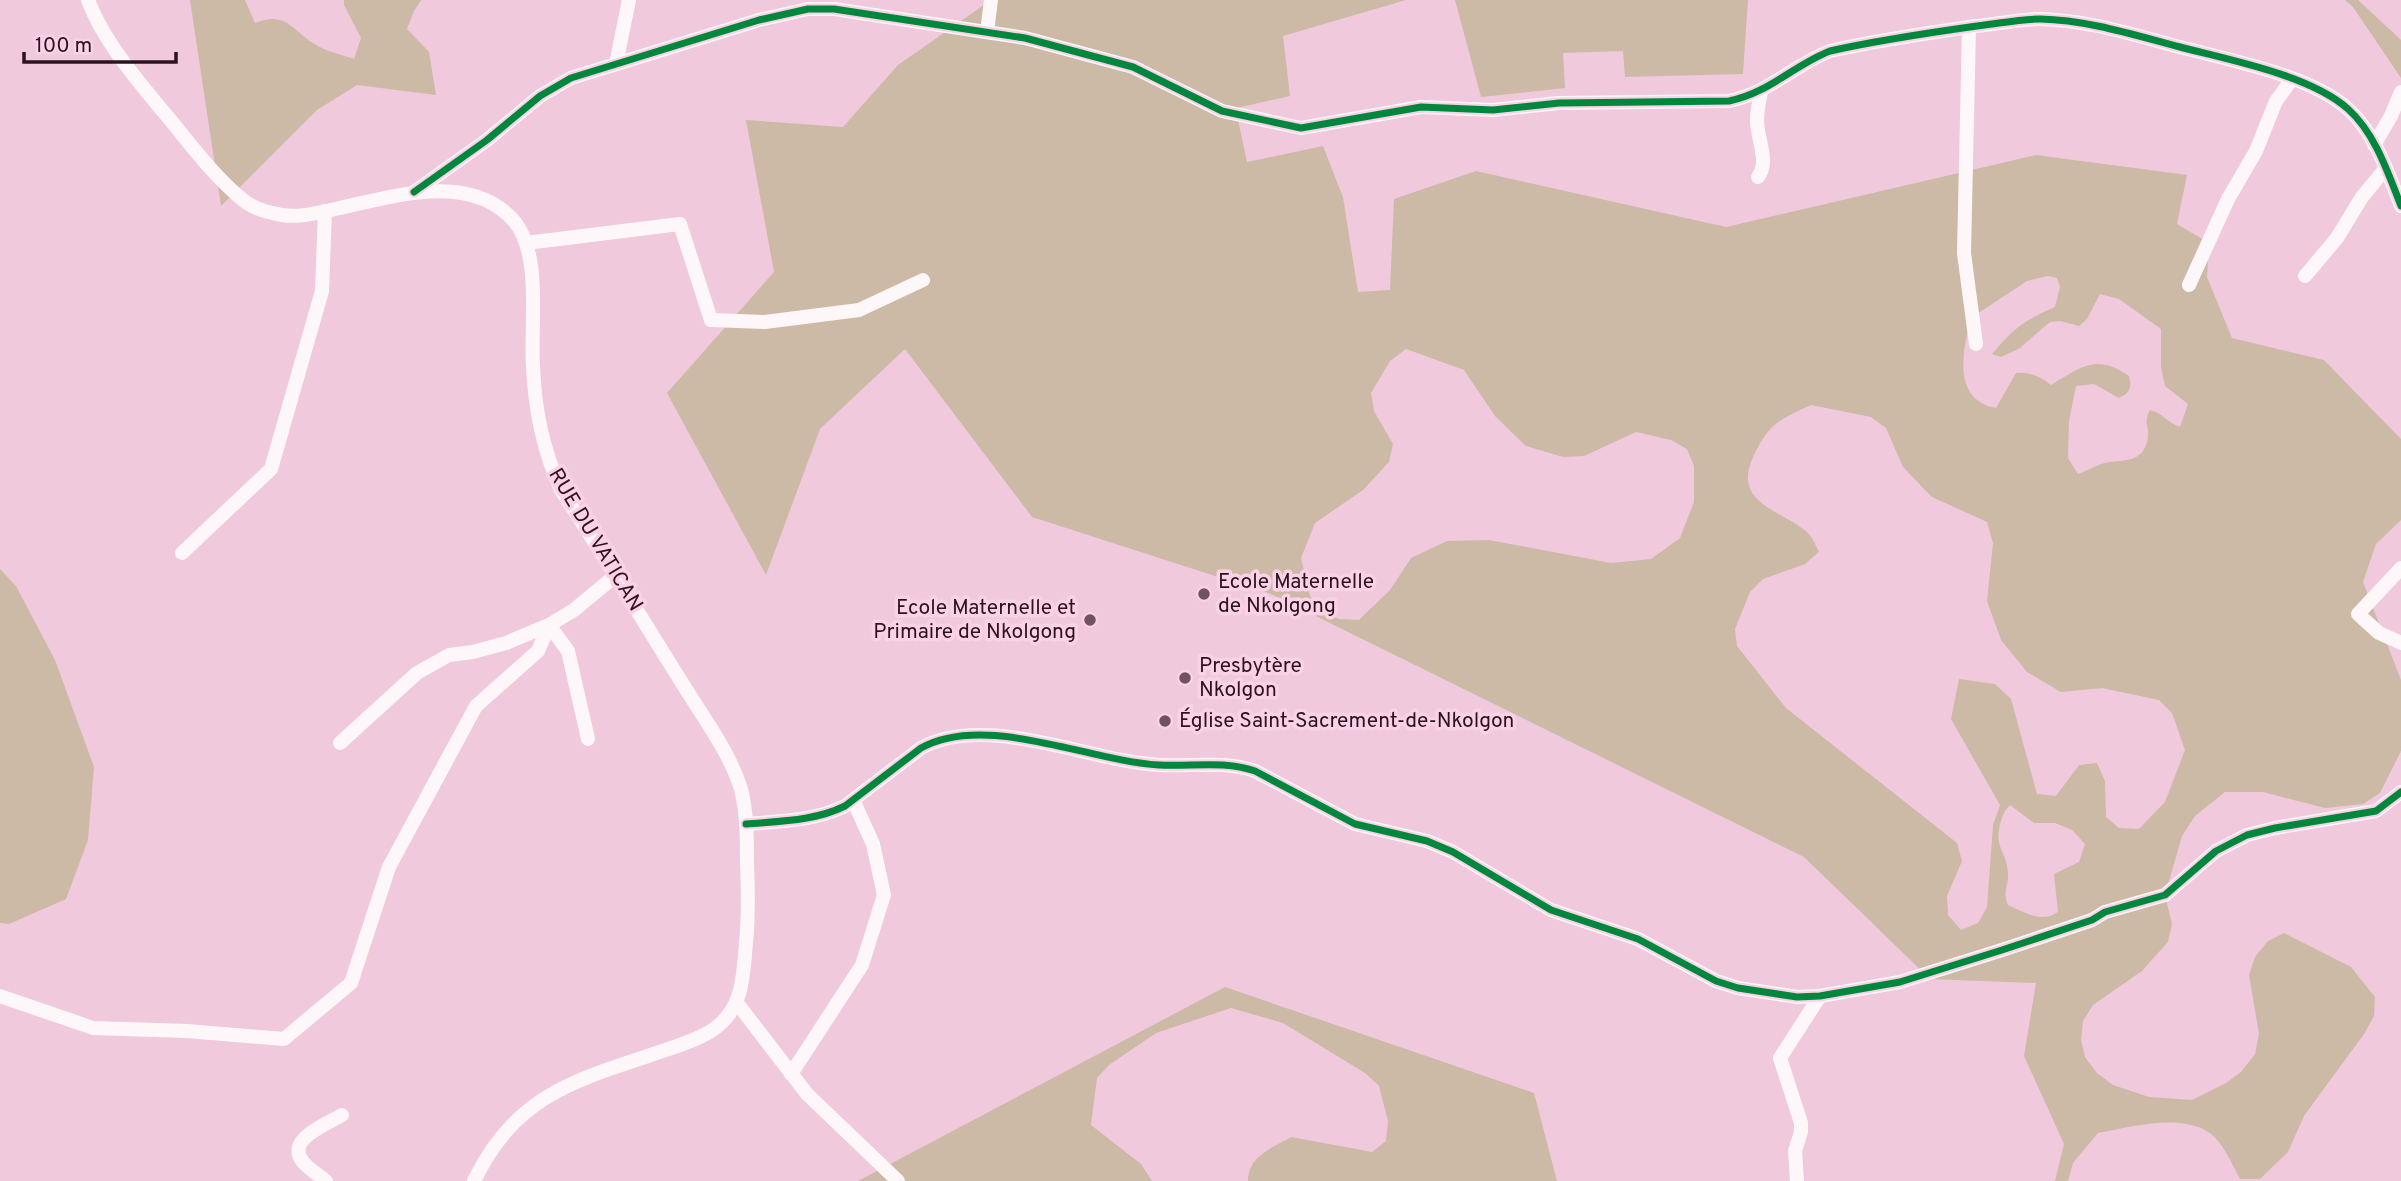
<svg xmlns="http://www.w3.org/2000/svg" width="2401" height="1181" font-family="Overpass,sans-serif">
<rect width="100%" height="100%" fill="#f0c9dd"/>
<g fill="#ccbaa7" fill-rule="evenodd">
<path d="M190 0H245L255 23C288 10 292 32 318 46 328 52 343 55 354 59L361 38 344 5V0H421L414 11 407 29 429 52 436 95 357 85 317 110 221 206Z"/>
<path d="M991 0H1406L1283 36 1290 96 1224 111 1237 115 1247 162 1323 146 1343 197 1358 292 1390 290 1394 199 1476 171 1726 227 2036 155 2187 175 2177 224 2209 243 2207 277 2232 338 2324 360 2401 439V520L2376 544 2363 582 2401 680V751L2380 793 2363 804 2325 808 2263 792H2225L2195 816 2182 836 2165 895 2172 924 2168 942 2142 971 2093 1005 2083 1021 2081 1040 2085 1057 2097 1073 2113 1085 2149 1097 2192 1100 2226 1083 2241 1072 2255 1054 2259 1034 2249 975 2255 957 2268 941 2284 933 2351 967 2375 997 2374 1016 2364 1034 2304 1116 2288 1152 2260 1179H2240C2233 1166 2227 1152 2218 1141 2193 1109 2131 1127 2098 1133L2073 1163 2068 1181H2055L2064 1144 2024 1056 2036 983 1930 979 1804 857 1271 594 1032 517 905 349 820 429 766 575 667 393 774 272 746 120 843 127 898 65ZM2048 276 2057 278 2060 287 2055 307C2023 321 2015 327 1992 354L2001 357 2020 348 2050 322 2060 321 2079 326 2087 319 2100 294 2119 299 2161 329V367L2165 386 2188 404 2180 427C2168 423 2163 413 2150 410 2143 423 2149 424 2148 437 2144 464 2124 459 2105 463 2096 465 2087 471 2078 474L2068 458 2069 421 2076 386 2094 384 2119 398C2130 393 2132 388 2129 376 2096 353 2081 367 2051 385 2041 376 2029 372 2016 373L1996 408C1951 400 1963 349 1971 318L2027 281ZM1406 349 1464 370 1495 416 1526 446 1563 457 1584 456 1636 432 1671 440 1687 449 1694 466V502L1680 538 1651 559 1611 563 1489 540 1447 541 1411 558 1390 590 1359 620 1339 619 1321 612 1310 596 1301 558 1315 523 1363 490 1389 462 1393 444 1374 411 1371 393 1390 361ZM1811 405 1871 417 1886 428 1903 467 1932 497 1987 522 1993 543 1987 601 2001 640 2027 672 2061 692 2102 688 2159 700 2172 713 2185 750 2165 802 2139 829 2119 828 2106 817 2105 781 2097 763 2079 765 2056 796 2037 794 2011 699 1995 684 1959 679 1951 719 2000 805 1993 825 1987 907 1978 923 1961 930 1948 915 1947 896 1962 861 1957 843 1786 708 1737 646 1735 629 1750 592 1763 579 1805 564 1819 552C1816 546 1813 538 1808 533 1781 509 1732 504 1753 457 1769 423 1779 420 1811 405ZM2010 805 2034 823H2055L2072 830 2085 844 2079 862 2054 874 2058 912C2041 924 2025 912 2008 905 2002 891 2009 886 2008 873 2007 852 1994 848 2000 825 2002 816 2004 811 2010 805Z"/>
<polygon points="1455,0 1748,0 1743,74 1625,77 1623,51 1563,53 1565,88 1481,97"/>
<polygon points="2345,0 2358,0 2401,40 2401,78 2353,7"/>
<polygon points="0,569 16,586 55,660 94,767 88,840 66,899 9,924 0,923"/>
<path d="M1225 987 1534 1093 1557 1181H1248C1248 1156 1272 1148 1291 1137L1372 1152 1386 1141 1388 1121 1379 1086 1365 1073 1283 1023 1231 1008 1156 1033 1109 1065 1097 1078 1091 1125 1141 1164 1152 1181H858Z"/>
</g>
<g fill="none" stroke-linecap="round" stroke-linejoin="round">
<g stroke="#fdf7fa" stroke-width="14">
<path d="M88 0C104 43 142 86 172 122 194 149 216 178 243 200 254 209 269 213 282 215 301 218 321 212 340 208 394 196 472 171 515 222 542 256 530 326 533 367 535 412 543 450 561 490 602 552 640 616 679 678 700 713 729 750 741 789 747 813 747 838 747 863 748 889 749 915 746 942 743 976 744 1010 711 1031 692 1043 669 1048 648 1056 568 1082 513 1100 474 1181"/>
<polyline points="1969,27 1964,253 1976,344"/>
<polyline points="987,32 991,0"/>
<polyline points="616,64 629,0"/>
<polyline points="2374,145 2391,116 2401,92"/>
<path d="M1758 177C1770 162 1757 139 1757 121 1757 111 1759 101 1761 92"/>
<path d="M414 192 487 140 540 96 571 78 759 20 808 9H834L1025 38 1133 67 1222 111 1301 128 1421 107 1493 110 1559 103 1729 101C1769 93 1794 65 1830 51 1879 40 1927 33 1977 26 1997 24 2019 19 2040 19 2088 20 2134 35 2180 47 2229 60 2310 75 2348 109 2375 133 2388 173 2401 206"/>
<polyline points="526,243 680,224 711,320 765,322 859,310 923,280"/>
<polyline points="2305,276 2337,238 2362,197 2386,168"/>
<polyline points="2189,285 2228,199 2256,151 2276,101 2292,79"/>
<polyline points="182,553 271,469 322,291 325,211"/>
<polyline points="2401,568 2358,614 2379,633 2401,643"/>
<polyline points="549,625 568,651 588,739"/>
<polyline points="340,743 417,673 449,655 473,652 506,643 549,625 574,610 615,576"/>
<path d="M746 824C780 821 815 821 845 806L921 748C985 712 1088 761 1159 765 1191 767 1223 760 1255 771L1355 824 1427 841 1453 852 1551 910 1638 939 1716 981 1738 988 1797 997 1820 996 1900 982 2002 950 2092 920 2105 912 2165 895 2216 851 2247 835 2275 828 2376 811 2401 792"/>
<polyline points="0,996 93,1028 187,1031 284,1039 351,983 389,867 476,706 538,651 549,625"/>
<polyline points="737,1003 807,1094 898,1181"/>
<polyline points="791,1074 862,965 884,895 873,844 853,800"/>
<path d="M326 1181C319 1175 310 1170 304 1163 283 1140 327 1124 342 1115"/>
<polyline points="1797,1181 1795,1151 1801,1132 1801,1123 1780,1058 1820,996"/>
</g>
<defs>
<g id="cycleway">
<path d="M414 192 487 140 540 96 571 78 759 20 808 9H834L1025 38 1133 67 1222 111 1301 128 1421 107 1493 110 1559 103 1729 101C1769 93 1794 65 1830 51 1879 40 1927 33 1977 26 1997 24 2019 19 2040 19 2088 20 2134 35 2180 47 2229 60 2310 75 2348 109 2375 133 2388 173 2401 206"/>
<path d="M746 824C780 821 815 821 845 806L921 748C985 712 1088 761 1159 765 1191 767 1223 760 1255 771L1355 824 1427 841 1453 852 1551 910 1638 939 1716 981 1738 988 1797 997 1820 996 1900 982 2002 950 2092 920 2105 912 2165 895 2216 851 2247 835 2275 828 2376 811 2401 792"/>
</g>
</defs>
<use href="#cycleway" stroke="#fbd1e6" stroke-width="11"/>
<use href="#cycleway" stroke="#00873e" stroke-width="7"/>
</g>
<g fill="#705362" stroke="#fbd1e6" stroke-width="2.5">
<circle cx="1204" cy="594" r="7"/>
<circle cx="1090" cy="620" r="7"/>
<circle cx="1185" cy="678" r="7"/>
<circle cx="1165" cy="721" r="7"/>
</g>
<g text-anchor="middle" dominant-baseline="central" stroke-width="7" stroke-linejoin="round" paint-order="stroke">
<g font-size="21" fill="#2b1320" stroke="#fbd1e6">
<text transform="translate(595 540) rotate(59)">RUE DU VATICAN</text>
</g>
<g font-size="21" fill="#2b1320" stroke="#fbd1e6" text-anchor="start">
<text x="1218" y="582">Ecole Maternelle<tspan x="1218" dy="24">de Nkolgong</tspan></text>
<text x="1076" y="608" text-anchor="end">Ecole Maternelle et<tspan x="1076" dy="24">Primaire de Nkolgong</tspan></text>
<text x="1199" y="666">Presbytère<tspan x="1199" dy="24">Nkolgon</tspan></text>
<text x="1179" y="721">Église Saint-Sacrement-de-Nkolgon</text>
</g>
</g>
<path d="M24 52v10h152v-10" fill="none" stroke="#2b1320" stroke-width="3.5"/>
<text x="35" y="52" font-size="21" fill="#2b1320" stroke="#fbd1e6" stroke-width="5" paint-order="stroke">100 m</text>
</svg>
